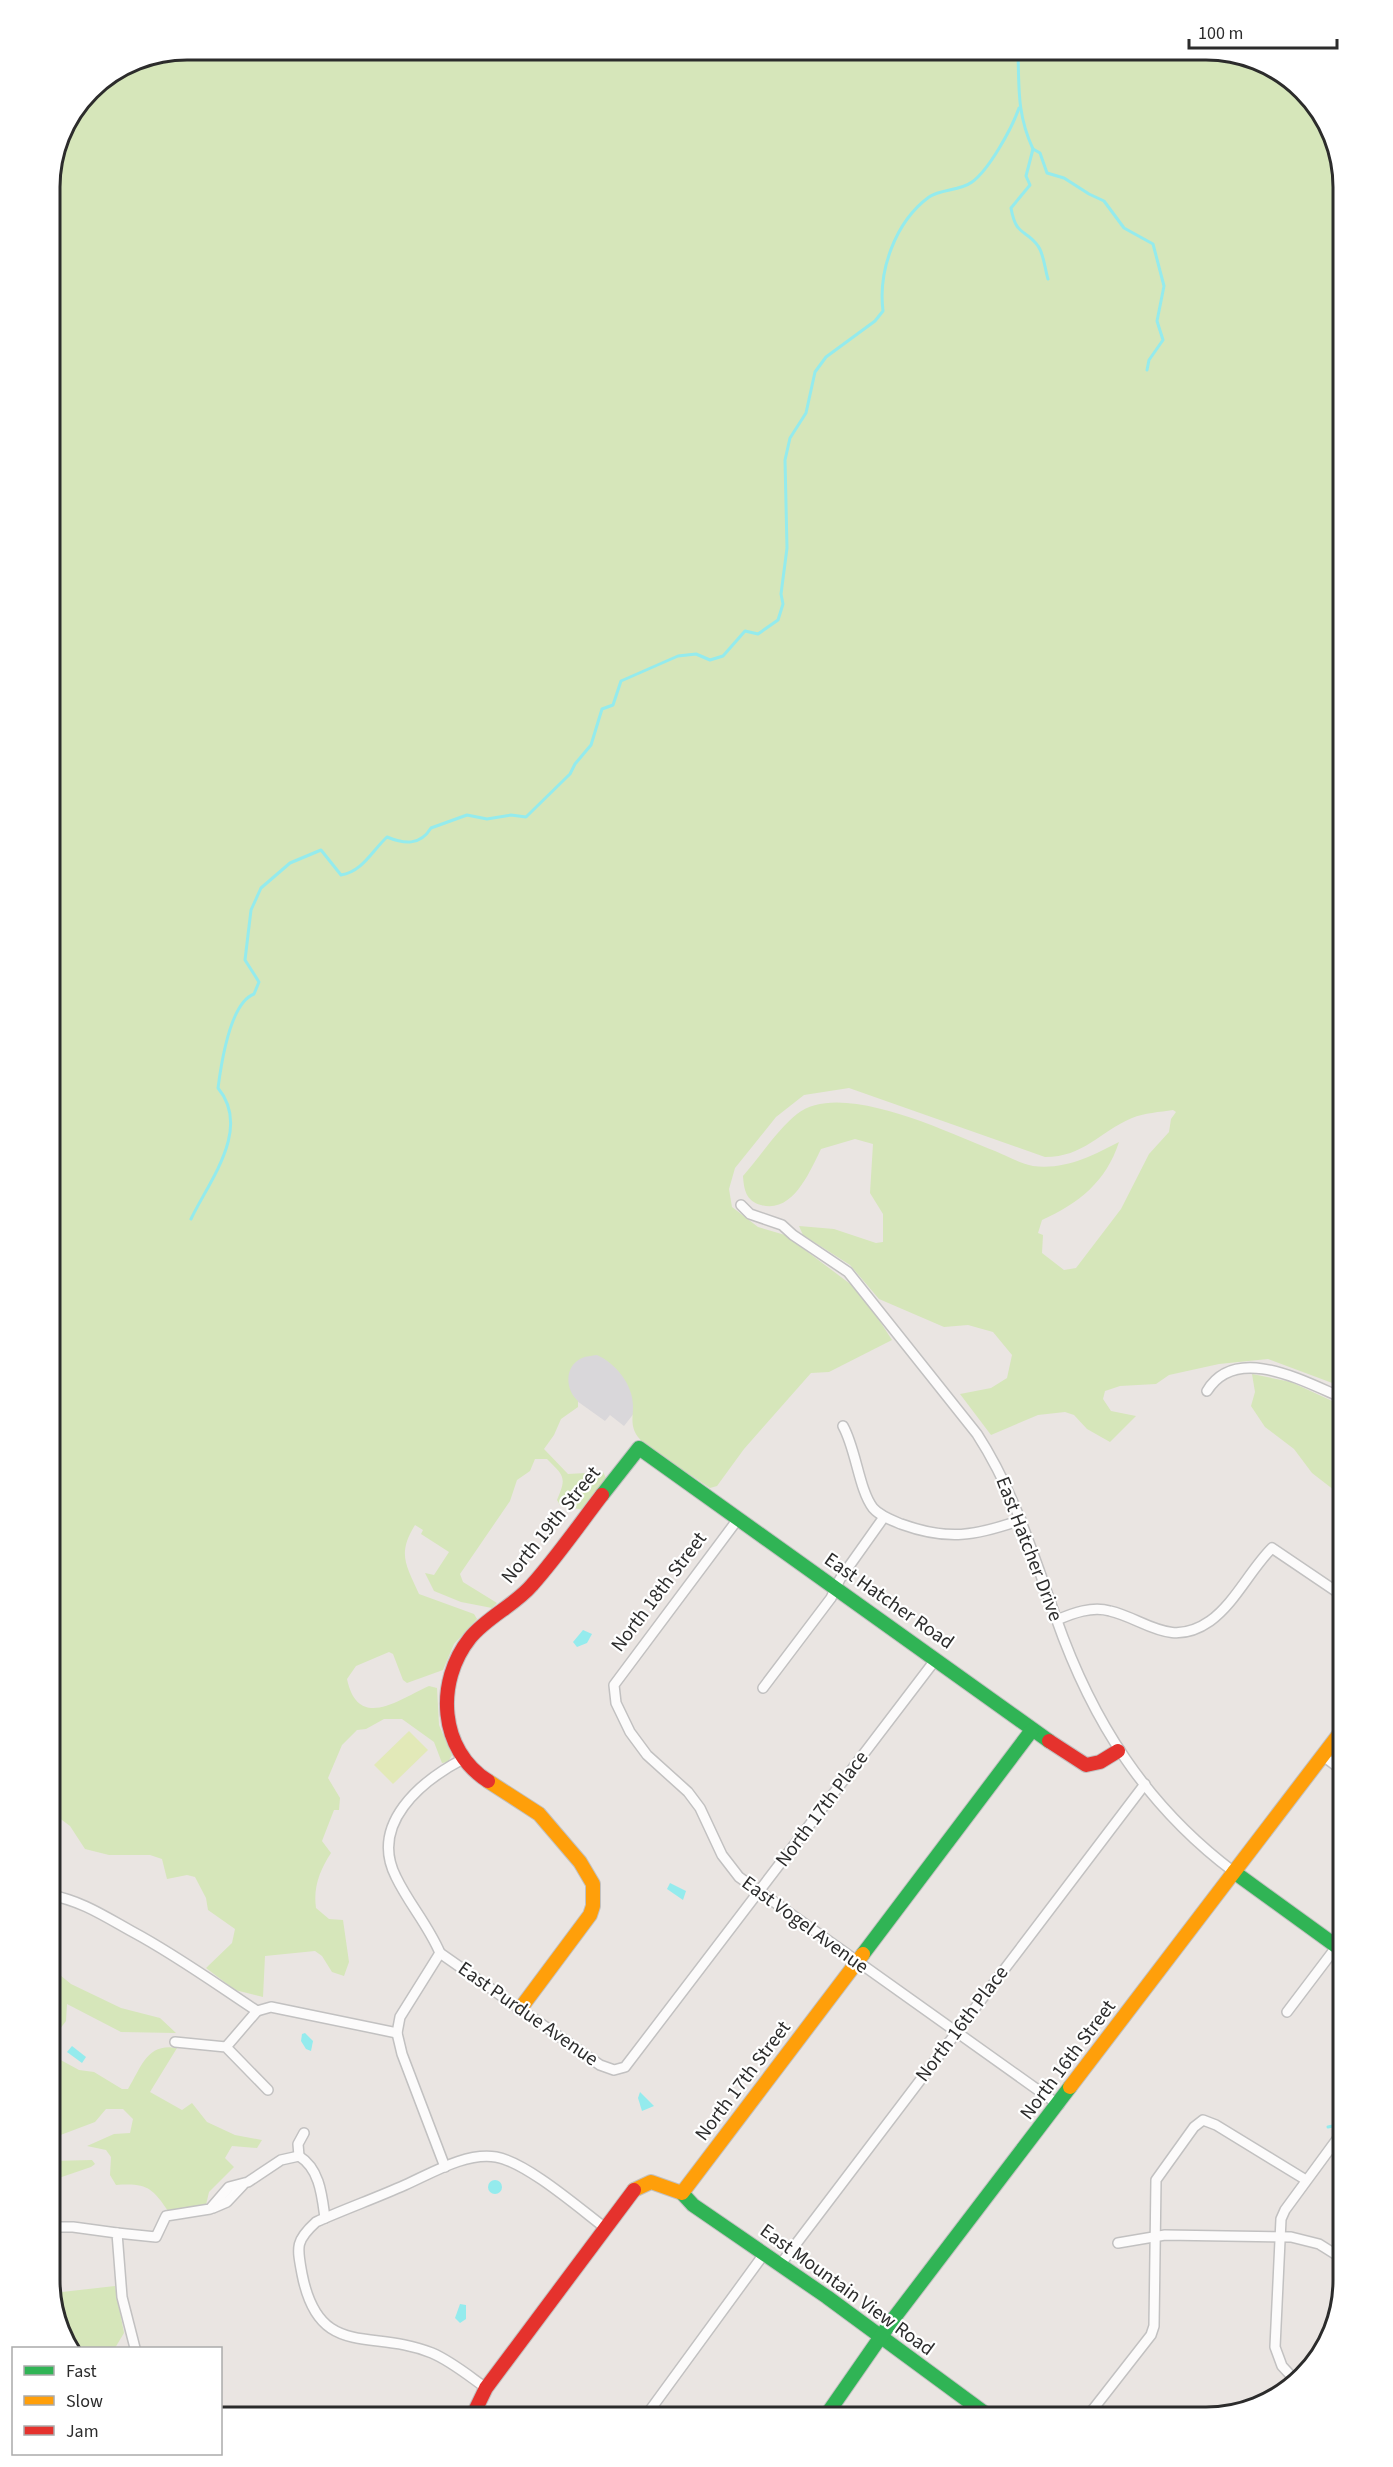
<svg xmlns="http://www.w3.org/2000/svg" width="1393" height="2467" font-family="'Source Sans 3',sans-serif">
<rect width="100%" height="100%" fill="#eae5e2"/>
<polygon fill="#d9d7da" points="582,1337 653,1389 624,1426 610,1415 605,1421 549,1381"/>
<g fill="#d6e6ba">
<path d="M187 50H1215L1283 73 1329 127 1343 187V1387L1268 1359 1219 1364 1169 1375 1156 1384 1120 1386 1105 1391 1103 1399 1111 1411 1136 1416 1110 1442 1087 1429 1074 1415 1065 1412 1038 1415 991 1435 960 1394 991 1388 1007 1378 1012 1355 993 1332 968 1325 944 1327 879 1299 850 1265 803 1235 799 1226 834 1229 876 1243 883 1242V1214L870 1193 873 1144 855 1139 821 1149C810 1171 793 1214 761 1205 746 1201 744 1190 743 1176 759 1158 778 1129 797 1114 840 1079 949 1133 995 1151 1007 1156 1021 1164 1033 1166 1065 1170 1092 1156 1119 1142 1106 1182 1079 1203 1042 1220L1038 1233 1043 1235 1042 1253 1064 1270 1076 1268 1121 1209 1149 1154 1169 1132 1171 1119 1176 1112 1173 1110C1160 1112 1144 1113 1132 1118 1099 1132 1084 1157 1045 1157L849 1088 804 1095 776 1117 735 1168 729 1189 732 1207 758 1227 785 1235 861 1292 892 1340 829 1372 811 1373 744 1449 717 1486 710 1488C695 1477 647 1449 638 1437 630 1426 633 1418 633 1406 633 1384 615 1363 597 1355 592 1356 586 1356 582 1358 564 1366 565 1390 578 1401V1407L561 1419 554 1435 544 1449 568 1474 603 1472 606 1478 583 1510 560 1505 557 1500C567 1477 564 1476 547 1459H535L530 1471 517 1480 510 1501 460 1574 463 1582 497 1603 492 1608 461 1602 434 1591 425 1573 434 1575 449 1552 421 1534 423 1530 415 1525C397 1554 406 1565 419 1594L474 1614 477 1619 454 1644 443 1670 407 1683 403 1680 393 1654 389 1652 356 1666 347 1679C358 1731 398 1700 429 1686L437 1688 439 1725 452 1755 448 1762 442 1763 434 1742 402 1719H384L366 1729 357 1730 342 1745 328 1778 340 1798 339 1810H334L322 1841 331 1853C320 1870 313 1887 316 1908L329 1919 343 1920 349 1962 344 1976 332 1972 322 1956 315 1951 265 1956 263 1997 235 1990 206 1968 232 1943 235 1929 208 1910 206 1898 195 1877 187 1875 167 1879 162 1859 150 1855H109L85 1849 70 1826 50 1811V179L60 134 90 90 135 60Z"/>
<polygon points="1252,1374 1291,1382 1343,1406 1343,1497 1312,1473 1294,1449 1265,1427 1251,1406 1255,1392"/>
<polygon points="50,1967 71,1984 121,2008 160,2018 176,2033 121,2032 67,2004 66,2021 50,2042"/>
<path d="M50 2046 57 2058 79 2070 94 2072 122 2089H128C142 2066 147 2043 177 2048L150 2092 182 2110 192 2103 207 2122 235 2135 262 2140 257 2148 232 2146 225 2158 234 2167 209 2192 206 2205 168 2211C152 2187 146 2183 116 2185L110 2175 111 2157 106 2150 87 2146 114 2134 130 2133 133 2119 123 2109H106L95 2122 50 2139Z"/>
<polygon points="92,2160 95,2164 91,2167 50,2181 50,2161"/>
<polygon points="115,2286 124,2333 115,2348 71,2348 64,2340 53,2293"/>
</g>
<polygon fill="#e2e9b8" points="409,1731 428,1750 393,1784 374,1765"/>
<g fill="#94ebed">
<polygon points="583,1630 592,1634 587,1643 577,1647 573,1642"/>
<polygon points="670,1883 686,1891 683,1900 667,1889"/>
<polygon points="305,2033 313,2041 311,2051 306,2049 301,2041 302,2034"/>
<polygon points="72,2046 86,2057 82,2063 67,2052"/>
<polygon points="640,2092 654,2106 642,2111 638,2098"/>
<circle cx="495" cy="2187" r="7"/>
<polygon points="460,2304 466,2305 466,2319 460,2323 455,2318"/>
</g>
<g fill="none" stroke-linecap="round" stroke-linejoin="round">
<g stroke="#94ebed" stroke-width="3">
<path d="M1018 50C1019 87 1017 115 1033 149L1026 176 1030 185 1011 208C1016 237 1026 229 1038 246 1044 254 1045 270 1048 279"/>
<polyline points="1033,149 1040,153 1047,173 1064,178 1089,194 1104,201 1124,228 1153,244 1164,286 1157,321 1163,340 1149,360 1147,370"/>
<path d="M191 1219C209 1181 252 1129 218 1088 221 1065 230 1003 254 994L259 982 245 960 251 910 261 888 290 863 321 850 341 875C362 872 372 851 387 837 404 844 420 846 431 828L467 815 487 819 511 815 526 817 570 774 575 764 591 745 602 709 613 705 621 681 678 656 696 654 710 660 723 656 745 631 758 634 778 620 783 604 781 594 787 548 785 460 790 438 806 413 815 372 826 357 875 321 883 311C878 271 895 222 929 197 941 189 960 191 972 182 989 170 1012 128 1019 108"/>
<polyline points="1328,2127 1343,2124"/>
</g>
<defs>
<g id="street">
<path d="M741 1205 750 1214 782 1225 793 1235 848 1272 977 1434C1014 1491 1033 1554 1056 1618 1092 1721 1146 1806 1234 1872"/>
<path d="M1207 1391C1236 1343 1305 1382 1343 1398"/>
<path d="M843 1426C856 1449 859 1490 873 1508 880 1516 891 1520 901 1524 948 1541 975 1536 1021 1520"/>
<polyline points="738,1519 614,1685 616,1703 630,1732 647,1755 688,1792 700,1808 722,1855 739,1877 1059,2105"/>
<path d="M1057 1620C1073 1613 1092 1606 1110 1611 1145 1619 1170 1649 1210 1621 1235 1603 1250 1570 1272 1548L1343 1596"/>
<polyline points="763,1688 831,1598 840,1579 884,1517"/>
<polyline points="1323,1756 1343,1771"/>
<path d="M50 1895C82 1901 104 1916 133 1932 176 1955 216 1984 257 2011L271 2007 397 2033"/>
<polyline points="440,1953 600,2065 614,2070 625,2067 936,1659"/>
<path d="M440 1953C428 1925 409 1904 396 1877 369 1824 421 1781 463 1759"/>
<polyline points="440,1953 400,2017 397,2033 402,2054 445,2167"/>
<polyline points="1287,2012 1337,1946"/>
<polyline points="175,2042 226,2047 268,2090"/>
<polyline points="226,2047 257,2011"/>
<polyline points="299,2156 298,2144 304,2133"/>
<polyline points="213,2208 227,2202 243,2185"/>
<polyline points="50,2227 73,2227 117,2233 122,2297 135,2348"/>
<path d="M117 2233 156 2237 166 2216 210 2209 229 2187 248 2182 281 2160 299 2156C320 2169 322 2196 325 2218"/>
<polyline points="1118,2243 1165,2235 1291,2237 1319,2244 1343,2259"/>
<polyline points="780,2265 1145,1784"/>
<polyline points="1294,2379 1282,2366 1275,2347 1281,2219 1285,2210 1343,2131"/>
<path d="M486 2388C469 2376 451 2361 432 2353 372 2328 319 2361 302 2274 297 2247 295 2241 316 2222 345 2209 376 2198 405 2185 432 2173 466 2152 496 2157 526 2162 579 2208 604 2227"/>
<polyline points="645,2417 764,2254"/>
<polyline points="1087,2417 1151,2335 1154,2326 1156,2180 1194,2127 1203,2120 1216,2125 1306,2180"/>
</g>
<g id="fast">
<polyline points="602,1495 639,1448 1049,1741"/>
<polyline points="1234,1872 1343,1951"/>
<polyline points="863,1954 1032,1730"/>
<polyline points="682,2193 693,2205 827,2297 990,2417"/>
<polyline points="825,2417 891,2322 1070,2087"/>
</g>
<g id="slow">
<polyline points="488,1781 539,1814 580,1862 593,1884 593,1906 590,1915 520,2009"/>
<polyline points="1070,2087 1343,1729"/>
<polyline points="634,2190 651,2182 682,2193 863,1954"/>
</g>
<g id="jam">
<polyline points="1049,1741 1086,1765 1100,1762 1118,1751"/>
<path d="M488 1781C439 1750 435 1682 470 1638 487 1617 515 1605 532 1585 557 1557 579 1525 602 1495"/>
<polyline points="472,2417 486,2388 634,2190"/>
</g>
</defs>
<use href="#street" stroke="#c2c1c1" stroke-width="12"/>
<use href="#fast" stroke="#c2c1c1" stroke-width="16"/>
<use href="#slow" stroke="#c2c1c1" stroke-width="16"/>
<use href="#jam" stroke="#c2c1c1" stroke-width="16"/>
<use href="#street" stroke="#fcfbfb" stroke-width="9"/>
<use href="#fast" stroke="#30b455" stroke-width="14"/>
<use href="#slow" stroke="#ff9f0a" stroke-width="14"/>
<use href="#jam" stroke="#e5322d" stroke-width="14"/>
</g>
<g text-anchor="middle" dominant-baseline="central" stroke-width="4.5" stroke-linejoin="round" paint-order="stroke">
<g font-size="20" fill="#2c2c2c" stroke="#fff">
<text transform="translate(551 1525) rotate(-51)">North 19th Street</text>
<text transform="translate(1029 1549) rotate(69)">East Hatcher Drive</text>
<text transform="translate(659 1592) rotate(-53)">North 18th Street</text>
<text transform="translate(889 1601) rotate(35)">East Hatcher Road</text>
<text transform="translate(822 1809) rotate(-53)">North 17th Place</text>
<text transform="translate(805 1925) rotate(36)">East Vogel Avenue</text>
<text transform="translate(528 2014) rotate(35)">East Purdue Avenue</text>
<text transform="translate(962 2024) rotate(-53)">North 16th Place</text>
<text transform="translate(1068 2060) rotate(-53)">North 16th Street</text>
<text transform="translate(743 2081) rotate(-53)">North 17th Street</text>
<text transform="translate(847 2290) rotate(36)">East Mountain View Road</text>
</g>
</g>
<path d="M0 0H1393V2467H0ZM187 60H1206A127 127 0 0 1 1333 187V2280A127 127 0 0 1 1206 2407H187A127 127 0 0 1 60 2280V187A127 127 0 0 1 187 60Z" fill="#fff" fill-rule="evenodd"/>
<path fill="none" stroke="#2c2c2c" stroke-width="3" d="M187 60H1206A127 127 0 0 1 1333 187V2280A127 127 0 0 1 1206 2407H187A127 127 0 0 1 60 2280V187A127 127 0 0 1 187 60Z"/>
<rect x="12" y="2347" width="210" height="108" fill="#ffffff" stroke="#ababab" stroke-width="1.5"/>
<rect x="24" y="2366" width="30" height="9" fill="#30b455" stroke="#ababab" stroke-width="1.5"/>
<text x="66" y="2377" font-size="18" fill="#2c2c2c">Fast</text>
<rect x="24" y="2396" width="30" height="9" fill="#ff9f0a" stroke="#ababab" stroke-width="1.5"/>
<text x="66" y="2407" font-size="18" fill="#2c2c2c">Slow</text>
<rect x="24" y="2426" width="30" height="9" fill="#e5322d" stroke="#ababab" stroke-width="1.5"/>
<text x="66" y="2437" font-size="18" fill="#2c2c2c">Jam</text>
<path d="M1189 39v9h148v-9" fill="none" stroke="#2c2c2c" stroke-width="3"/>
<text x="1198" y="39" font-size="18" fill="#2c2c2c" stroke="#ffffff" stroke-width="4.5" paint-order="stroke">100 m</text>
</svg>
